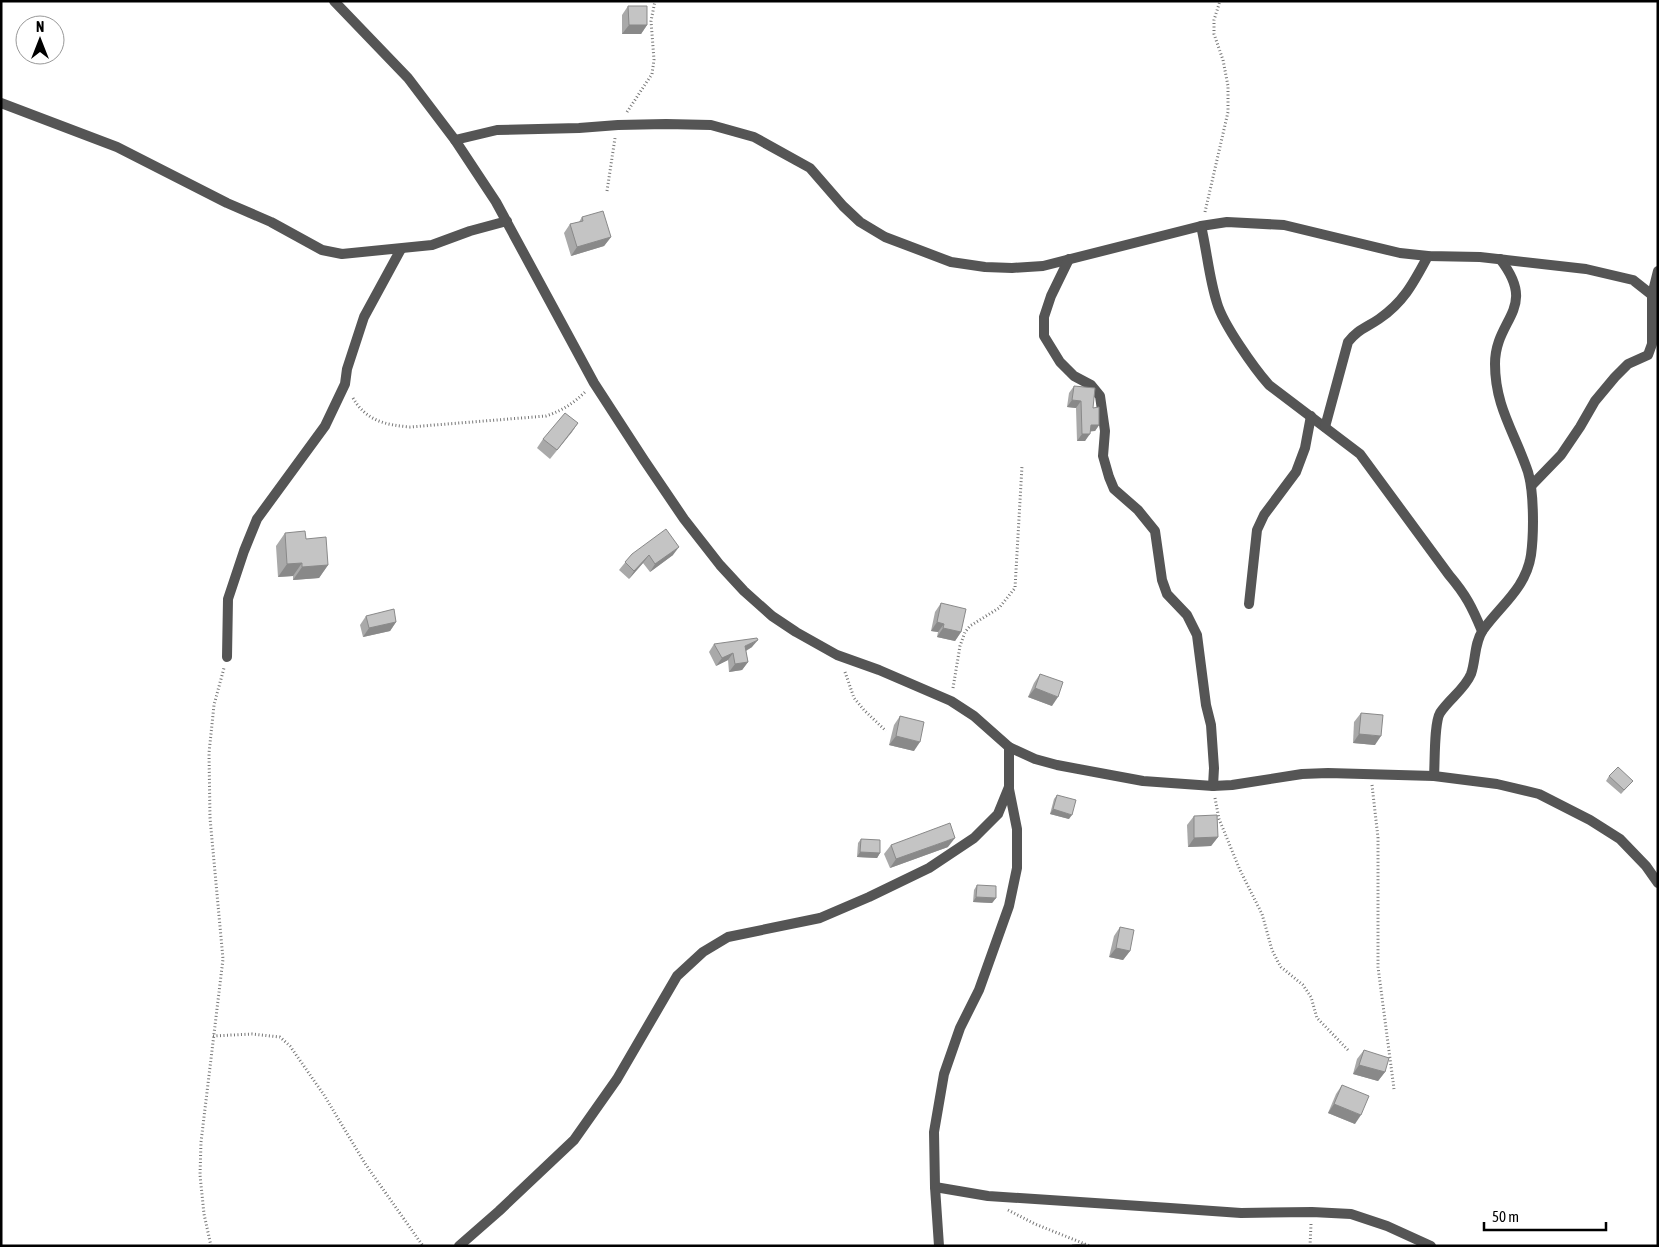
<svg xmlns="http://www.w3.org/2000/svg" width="1659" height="1247" font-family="'Asap Condensed',sans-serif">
<rect width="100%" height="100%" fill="#fff"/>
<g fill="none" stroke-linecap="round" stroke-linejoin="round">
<g stroke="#777" stroke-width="3" stroke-dasharray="1 2.5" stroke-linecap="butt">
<polyline points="627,112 652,74 654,60 651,21 655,1"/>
<polyline points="607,191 615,138"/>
<polyline points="1205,212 1228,112 1228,86 1223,60 1214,34 1214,20 1220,1"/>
<path d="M353 398C366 421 386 425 410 427L546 416C561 411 573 404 585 392"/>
<polyline points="845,672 854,698 864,710 886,731"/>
<polyline points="953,688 960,646 965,632 970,626 999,608 1015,588 1022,466"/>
<polyline points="1372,785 1378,838 1378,967 1394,1089"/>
<polyline points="1215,798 1219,819 1240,870 1262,914 1272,950 1278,962 1281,967 1303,985 1311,997 1317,1018 1349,1051"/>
<polyline points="213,1036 252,1034 280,1037 290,1046 324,1095 366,1165 423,1246"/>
<polyline points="1008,1210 1035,1224 1090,1246"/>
<polyline points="211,1246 204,1214 200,1175 201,1142 223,959 210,818 209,753 214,705 224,668"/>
<polyline points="1310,1246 1311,1224"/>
</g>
<g stroke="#555" stroke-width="10">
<polyline points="334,1 408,78 455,140 496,202 594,383 644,460 684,519 720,565 744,591 772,616 796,632 837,655 879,670 951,701 974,716 1009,747 1035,759 1057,765 1143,781 1213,786 1232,785 1302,774 1328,773 1434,776 1497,784 1539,794 1590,820 1620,839 1646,866 1658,883"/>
<polyline points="1,103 117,147 227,203 271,222 322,250 342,254 432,245 470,231 507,221"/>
<polyline points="455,140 497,130 579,128 618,125 666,124 711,125 729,130 754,137 810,168 843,206 860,222 885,237 951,262 985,267 1012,268 1043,266 1201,226 1227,222 1284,225 1400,253 1428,256 1480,257 1586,269 1633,280 1652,295 1658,296"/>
<path d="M1201 226C1207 251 1209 278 1217 303 1223 324 1254 368 1269 385L1360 454 1449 575C1466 595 1472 607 1482 631"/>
<polyline points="1069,259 1051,296 1044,317 1044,336 1060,362 1074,376 1091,385 1100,396 1105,431 1103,456 1109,477 1114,489 1138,510 1155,531 1162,580 1167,594 1187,615 1197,635 1206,705 1211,725 1214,768 1213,786"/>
<path d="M1325 427 1348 342C1358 329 1366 328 1379 319 1404 302 1414 282 1428 256"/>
<polyline points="1531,486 1561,455 1580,427 1595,401 1615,377 1628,364 1648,355 1652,344 1652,295 1658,271"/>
<polyline points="1249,604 1257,530 1264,515 1296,472 1305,448 1311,416"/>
<polyline points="227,657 228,599 244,551 257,519 325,426 345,384 347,369 364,317 401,249"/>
<path d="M1434 776C1435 762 1434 723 1440 713 1449 699 1465 689 1471 674 1476 660 1474 643 1483 630 1501 605 1526 588 1531 555 1534 533 1534 492 1528 472 1515 433 1495 407 1495 364 1495 318 1539 309 1500 259"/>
<polyline points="935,1187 988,1196 1170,1208 1241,1213 1312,1212 1351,1214 1387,1226 1431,1246"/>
<polyline points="459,1246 499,1211 574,1140 617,1079 677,976 703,952 728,937 820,918 869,897 929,868 974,838 998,814 1009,787 1009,747"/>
<polyline points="939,1246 935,1187 934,1132 944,1074 960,1028 979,990 1009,906 1017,868 1017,829 1009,789"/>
</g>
</g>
<g fill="#a9a9a9">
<polygon points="628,6 647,25 641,34 622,34 622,15"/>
<polygon points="582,217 611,237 604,246 571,256 564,233 570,224 579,222"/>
<polygon points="1074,386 1093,408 1099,425 1095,431 1090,431 1085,441 1077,441 1076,408 1067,407 1069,393"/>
<polygon points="578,423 550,459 537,448 543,439"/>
<polygon points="285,533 306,539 328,565 319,578 293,580 293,576 278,577 276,546"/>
<polygon points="632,554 673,555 650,572 643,563 629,579 619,570"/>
<polygon points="941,603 961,632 955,641 937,637 938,632 931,631 935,612"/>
<polygon points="366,616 396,622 390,631 363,637 360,625"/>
<polygon points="714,644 752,647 746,651 748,662 742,670 729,672 728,660 716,666 709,652"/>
<polygon points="1040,674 1052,706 1028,697 1034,683"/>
<polygon points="1361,713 1375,745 1353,743 1354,722"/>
<polygon points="900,716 914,751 889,745 894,725"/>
<polygon points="1609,776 1633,781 1621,794 1606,781"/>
<polygon points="1057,795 1069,819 1050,814 1054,799"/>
<polygon points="1194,816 1218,837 1211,846 1188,847 1187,825"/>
<polygon points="861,839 880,853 877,858 857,857 858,843"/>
<polygon points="891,845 948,847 890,868 884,854"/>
<polygon points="977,885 996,898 992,903 973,902 974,890"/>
<polygon points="1120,927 1130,951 1123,960 1109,957 1114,936"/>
<polygon points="1364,1050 1385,1072 1378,1081 1353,1074 1357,1059"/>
<polygon points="1342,1085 1355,1124 1328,1113 1336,1094"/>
</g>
<g fill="#898989">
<polygon points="629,25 647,25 641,34 622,34"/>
<polygon points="611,237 604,246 571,256 577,247"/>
<polygon points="1072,400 1081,401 1076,408 1067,407"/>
<polygon points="578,423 572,432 550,459"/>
<polygon points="1091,425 1099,425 1095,431 1086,432"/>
<polygon points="1082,434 1090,434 1085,441 1077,441"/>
<polygon points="679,547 673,555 650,572 655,564"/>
<polygon points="649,555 643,563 629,579 634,571"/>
<polygon points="302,563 293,576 278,577 287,564"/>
<polygon points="328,565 319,578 293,580 302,567"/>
<polygon points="396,622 390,631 363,637 369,628"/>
<polygon points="937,622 944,624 938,632 931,631"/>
<polygon points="943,628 961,632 955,641 937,637"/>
<polygon points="758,640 752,647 740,654 745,646"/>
<polygon points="733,653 728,660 716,666 722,658"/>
<polygon points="748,662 742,670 729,672 735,664"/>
<polygon points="1035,688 1058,697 1052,706 1028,697"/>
<polygon points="1359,734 1381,736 1375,745 1353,743"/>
<polygon points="896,736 920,742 914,751 889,745"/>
<polygon points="1053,809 1072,815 1069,819 1050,814"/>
<polygon points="1218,837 1211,846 1188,847 1194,838"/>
<polygon points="955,838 948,847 890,868 896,859"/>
<polygon points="860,852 880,853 877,858 857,857"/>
<polygon points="976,897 996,898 992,903 973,902"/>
<polygon points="1116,948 1130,951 1123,960 1109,957"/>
<polygon points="1359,1065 1385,1072 1378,1081 1353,1074"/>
<polygon points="1334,1104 1361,1115 1355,1124 1328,1113"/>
</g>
<g fill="#c4c4c4" stroke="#898989">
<polygon points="628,6 647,6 647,25 629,25"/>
<polygon points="603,211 611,237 577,247 570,224 583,221 582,217"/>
<polygon points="1074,386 1095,388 1093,408 1099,407 1099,425 1091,425 1090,434 1082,434 1081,401 1072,400"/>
<polygon points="565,413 578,423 557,450 543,439"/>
<polygon points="666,529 679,547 655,564 649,555 634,571 625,562 632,554"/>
<polygon points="305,531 306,539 326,537 328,565 302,567 302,563 287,564 285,533"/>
<polygon points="941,603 966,609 961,632 943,628 944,624 937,622"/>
<polygon points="394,609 396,622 369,628 366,616"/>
<polygon points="757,638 758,640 745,646 748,662 735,664 733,653 722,658 714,644"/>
<polygon points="1040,674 1063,682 1058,697 1035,688"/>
<polygon points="1361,713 1383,715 1381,736 1359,734"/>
<polygon points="900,716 924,722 920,742 896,736"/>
<polygon points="1618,767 1633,781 1624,790 1609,776"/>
<polygon points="1057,795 1076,800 1072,815 1053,809"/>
<polygon points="1217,815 1218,837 1194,838 1194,816"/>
<polygon points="950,823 955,838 896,859 891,845"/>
<polygon points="861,839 880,840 880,853 860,852"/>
<polygon points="977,885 996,886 996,898 976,897"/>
<polygon points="1120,927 1134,930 1130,951 1116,948"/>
<polygon points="1364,1050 1389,1058 1385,1072 1359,1065"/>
<polygon points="1342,1085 1369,1096 1361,1115 1334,1104"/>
<polygon points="1085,1244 1085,1246 1072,1246 1072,1245"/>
</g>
<rect width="1659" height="1247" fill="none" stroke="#000000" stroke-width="5"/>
<g transform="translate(40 40)"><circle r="24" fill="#ffffff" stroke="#999999"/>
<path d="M0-4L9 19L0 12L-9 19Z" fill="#000000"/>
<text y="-8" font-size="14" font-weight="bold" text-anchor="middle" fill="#000000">N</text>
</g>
<path d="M1484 1222v8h122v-8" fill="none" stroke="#000000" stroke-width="2.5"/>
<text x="1492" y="1222" font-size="15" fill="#000000" stroke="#ffffff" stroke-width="4" paint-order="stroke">50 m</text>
</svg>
